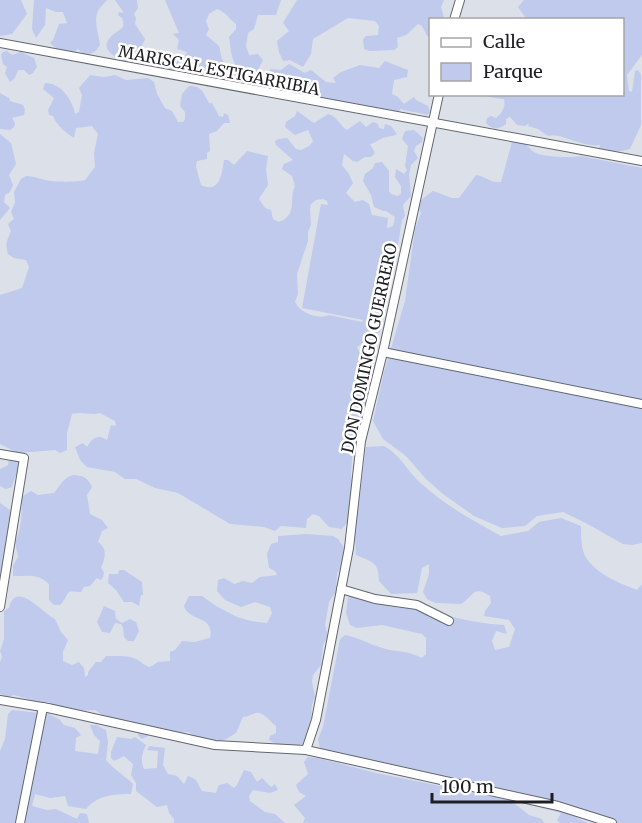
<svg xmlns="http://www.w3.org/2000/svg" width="642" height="823" font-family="Merriweather,serif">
<rect width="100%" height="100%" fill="#dce0e9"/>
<g fill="#bfcaed" fill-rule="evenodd">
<polygon points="0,0 21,0 27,14 12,34 0,36"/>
<path d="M34 0H107C105 3 102 5 100 8 92 17 99 35 100 45 95 52 93 54 84 55L78 49 73 54 57 49 50 43 53 40 59 24 67 23 63 12H56L46 8 45 25 36 38 32 29Z"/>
<path d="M115 0H137L138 8 134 14 136 18 135 24 145 39 141 48 146 54 154 57 152 61H143L128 51V63H123C119 59 111 55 108 50 102 39 118 32 122 28 125 25 123 21 122 18L118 15 119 12 124 13Z"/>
<path d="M165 0H281L276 15H258L254 29 248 33 246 46 249 55 258 54 263 60 254 78 250 76 246 70 243 72C231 65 231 50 229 37L236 29V24C229 19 226 12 217 9L209 14 206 21 209 29 206 35 219 46 222 59 232 76 225 83 215 78H208L202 72C188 73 174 78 165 63L170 59 177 61 183 59 187 52 177 49 179 40 173 34 179 33Z"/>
<polygon points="297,0 444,0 441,7 444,18 443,19 430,20 430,35 427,36 422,26 418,24 406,35 397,38 398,47 394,50 370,51 364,49 363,39 366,36 378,35 379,26 375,21 348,18 313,39 311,54 303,67 290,60 283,61 279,52 277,41 289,31 283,23"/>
<path d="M524 0H642V55L627 75 629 91 632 92 635 71 638 70 641 75V125L630 149 612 153 604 158 599 149 600 145C581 148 561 132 548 136L538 129 528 126 529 123 525 126 517 125 510 117 506 119V124C498 130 492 130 486 123L487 118 491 116 496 118C502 114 506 106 504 99 496 99 488 96 480 95L622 94V20L522 19 525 17 518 7Z"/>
<polygon points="7,51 12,55 21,52 34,58 37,67 33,73 29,75 24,70 18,70 15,78 10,82 5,73 7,67 3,64 1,55 3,52"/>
<path d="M385 61 408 70 407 77 394 80 392 94 398 97 404 104 414 97 416 100 428 106 430 112 427 115C417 112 410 112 401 109L395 115 337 104 333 100 324 97 318 99 303 92 293 94 280 87 270 85V69L281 70 289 64 305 73 311 70 326 82 336 83 333 78 341 72 360 65 379 68Z"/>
<path d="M90 75 104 77 115 75 126 80 148 78 154 82 157 94 165 108 172 111 178 122H183L185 119V112L180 106 182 94 189 86C202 86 203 92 209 103H212L219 116 223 117 224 113 228 115 230 123H224L217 131 209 134 210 151 207 153V159L197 161 196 167 201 185C219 194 222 175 224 160H228L234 165 247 151 268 156 266 170 268 185 259 199 265 208 271 210 273 219 279 222C299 214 288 199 295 186L292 176 282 169 284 164 293 160 276 145 275 141 279 139 287 138 296 149 301 150 309 146 313 141 308 130 295 135 285 127 286 122 295 116 297 111 314 123 328 114C338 117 339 125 347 130L360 121 366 127 373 122 378 124 379 128 384 129 385 124 391 126 397 134C392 137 386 136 381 139 376 141 375 143 370 144L375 153 371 157H365L357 162 353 161 344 154 342 165 349 174 353 183 346 193 355 202 363 200 369 204 372 215 388 218 387 228 393 226 395 217 386 211H383L374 207 371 195 363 181 365 174 373 168 375 163 382 162 389 171V191L391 194 398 196 401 194V186L395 177 396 169 404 174 407 170 405 166 408 146 402 139 405 131 414 130 423 138 422 142 416 146 414 151 418 158 411 165 409 175 411 196 403 205 405 216 402 220 398 245 395 248 383 247 373 303H377L384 313 380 332 366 338 364 342 357 347 360 354 376 366 375 370 372 371 370 379 371 392 364 404 361 423 355 435 353 444 351 475 353 487 349 520 342 529 329 527 319 516 313 514 307 519 306 528 281 526 275 531 264 527 230 524 178 493 155 488 136 479H125L115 472 87 467 80 460 75 447 83 443 87 447C91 439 98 433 107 440L111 425 116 426 115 421 100 413C91 416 83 411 72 414L67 433V450L60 453 55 450 18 453 0 444V295L22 288 29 267 26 260 14 258 8 254C5 241 7 242 11 231L8 224 14 219 11 212 15 202 14 192 21 179 26 176C35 176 42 180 51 181 57 182 79 182 85 180L95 167 94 153 98 134 92 126 76 128 74 138C65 132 57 126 53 116L49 115 48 110 54 98 43 89 45 83C61 83 72 99 75 114L79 112 82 95 79 88ZM323 199 327 201 328 205 321 204 302 308 363 320 362 322 329 315C318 320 300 313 295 302L298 294 297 274 308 241V232L311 225 310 209 311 204 316 200Z"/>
<polygon points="0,93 9,98 10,101 23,105 25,110 24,115 12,118 15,123 14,127 10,130 0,129"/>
<polygon points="0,134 11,143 16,164 9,175 13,185 10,192 5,195 4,202 10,208 0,220"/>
<path d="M520 140C527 143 529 150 536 153 543 157 573 158 581 156L642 168V543L632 545 623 544 584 522 563 512 537 516 525 526 502 528 474 516 443 494 426 479 406 456 383 439 373 421 384 372 405 301 415 229 421 213 419 209 421 200 433 191 452 198H459L476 175C485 176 492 184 501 182L512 142Z"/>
<path d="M384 446C404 458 406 471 423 485 446 506 474 521 501 536L528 531 539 522 561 518 581 526C581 532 581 539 582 546 585 570 617 582 637 590L642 584V823H600L575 817 588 823H560L557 820 561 813 510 800 529 815 542 819 544 823H303L305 818 294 805 306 796 299 792 296 785 308 774 304 762 308 757 318 758 376 773 504 799 346 758 320 748 318 739 323 727 340 639 345 635C361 638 374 647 390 650 403 652 410 652 422 658L426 654V638L422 634 382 625 357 628 350 625 346 613 348 597 353 593C404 602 453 622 504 625L507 634 496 631 492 641 495 650 509 647 515 629 509 620 484 616 485 611 491 603 490 596C473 585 474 596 461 604L436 603 427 599 423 592 429 574V564L422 568 417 593 391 594 379 581C379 562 372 562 356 555L355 537 366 447Z"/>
<path d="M9 458 18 460 21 463C19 472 14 477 12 487L6 489 0 486V469L8 465Z"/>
<path d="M74 475C84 476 88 478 92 487L87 495 90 514 102 520 108 528 102 531 98 542C108 549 105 558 101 568L104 572 103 577 101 580 97 578 90 586 84 587 81 592C78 592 72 591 69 592 67 593 64 602 60 605H54L49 600V584C38 573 27 576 13 576V566L18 557 15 541C21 534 23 506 21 497L31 491 38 495 54 493C61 485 63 477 74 475Z"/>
<polygon points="0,503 10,510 12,518 0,578"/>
<path d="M306 534 333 536 338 539 344 548 343 565 337 573 336 591 329 602 325 625 328 636 323 645 321 665 313 675 312 682 315 697C309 709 313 711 311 722 310 730 306 734 306 742 295 748 279 747 269 740L270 736 276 733V726C271 723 266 714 259 713 254 712 249 717 243 717L236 733 221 742 214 743 200 739 188 732 178 733 162 729 149 733 148 736 142 739 138 735 139 731 112 721 95 710 77 711 71 708 56 707 49 702H38L14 695 8 697 0 694V662L2 657 0 651 4 639V611L9 608C16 579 43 614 55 619L61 632 68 640 63 652V661L72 665 79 662 84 668 85 677 88 675V672L96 662H101L106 656C116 656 128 655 136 659 142 662 143 665 150 667L158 662 170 661V652L175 650 182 641 194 642 210 638C215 615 189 622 184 606L189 596H202L216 606 237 617 251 621 267 623 272 613 270 607 255 602 241 607 225 600 217 591 218 580 224 578 234 584 243 581 252 583 260 577 277 575 275 571 269 568 267 554 271 544 278 542V536Z"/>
<polygon points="119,570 124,570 142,582 143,595 141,595 139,606 132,602 124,602 116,590 108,583 109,574 118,574"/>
<polygon points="104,606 115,611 116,619 122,623 130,619 136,622 139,631 134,641 128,641 124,637 123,628 121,624 115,623 110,633 102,632 97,622"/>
<path d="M12 710 48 714 59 719 64 725 75 728 81 735 76 738 75 751 98 754 100 741 94 735 90 725H96L106 730 108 742 106 760C114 770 124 775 133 784L131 794C114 794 98 795 86 809L68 806 65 796 50 798 35 794 32 806 47 810 56 809 77 819 80 813 87 814 89 823H0V751L5 739 8 714Z"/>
<path d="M117 737 131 739 135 737 146 745C142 753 140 761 144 769L157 768 158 751 147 750 149 746 165 748 163 765 168 774 177 776 184 784 188 776C199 780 196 782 202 791L216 793 219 785 227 783 234 788 237 785 244 770 251 772 257 782 262 778 271 787 275 784 278 790 270 793 253 790 249 796 250 801 265 812 275 814 285 823H174V819L169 813 167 805 157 807 136 791V783L131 775 133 764 124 756 114 761 111 758V752Z"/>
</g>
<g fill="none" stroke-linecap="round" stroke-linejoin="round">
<defs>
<g id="minor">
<polyline points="454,20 460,0"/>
<polyline points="0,43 642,161"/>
<polyline points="383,352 642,404"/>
<polyline points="0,454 24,458 0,607"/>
<polyline points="341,589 375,599 417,605 449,621"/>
<polyline points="0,700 48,708 215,745 306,750 558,806 612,823"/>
<polyline points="306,750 316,720 349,548 361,441 383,352 439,94"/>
<polyline points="20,823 43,707"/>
</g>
</defs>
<use href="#minor" stroke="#63666e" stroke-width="10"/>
<use href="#minor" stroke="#fff" stroke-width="8"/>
</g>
<g text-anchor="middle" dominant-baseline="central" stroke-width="5" stroke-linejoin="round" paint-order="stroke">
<g font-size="16" fill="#1d1e22" stroke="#fff">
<text transform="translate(219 70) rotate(11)">MARISCAL ESTIGARRIBIA</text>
<text transform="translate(369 348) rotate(-78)">DON DOMINGO GUERRERO</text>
</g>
</g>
<rect x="429" y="18" width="195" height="78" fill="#ffffff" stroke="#a5a5a7" stroke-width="1.5"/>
<rect x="441" y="38" width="30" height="9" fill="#ffffff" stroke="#a5a5a7" stroke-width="1.5"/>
<text x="483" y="48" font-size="18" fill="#1d1e22">Calle</text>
<rect x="441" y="63" width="30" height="18" fill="#bfcaed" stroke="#a5a5a7" stroke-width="1.5"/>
<text x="483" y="78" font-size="18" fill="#1d1e22">Parque</text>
<path d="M432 793v9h120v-9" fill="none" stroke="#1d1e22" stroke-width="3"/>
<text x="441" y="793" font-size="18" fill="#1d1e22" stroke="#ffffff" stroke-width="4.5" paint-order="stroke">100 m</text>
</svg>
